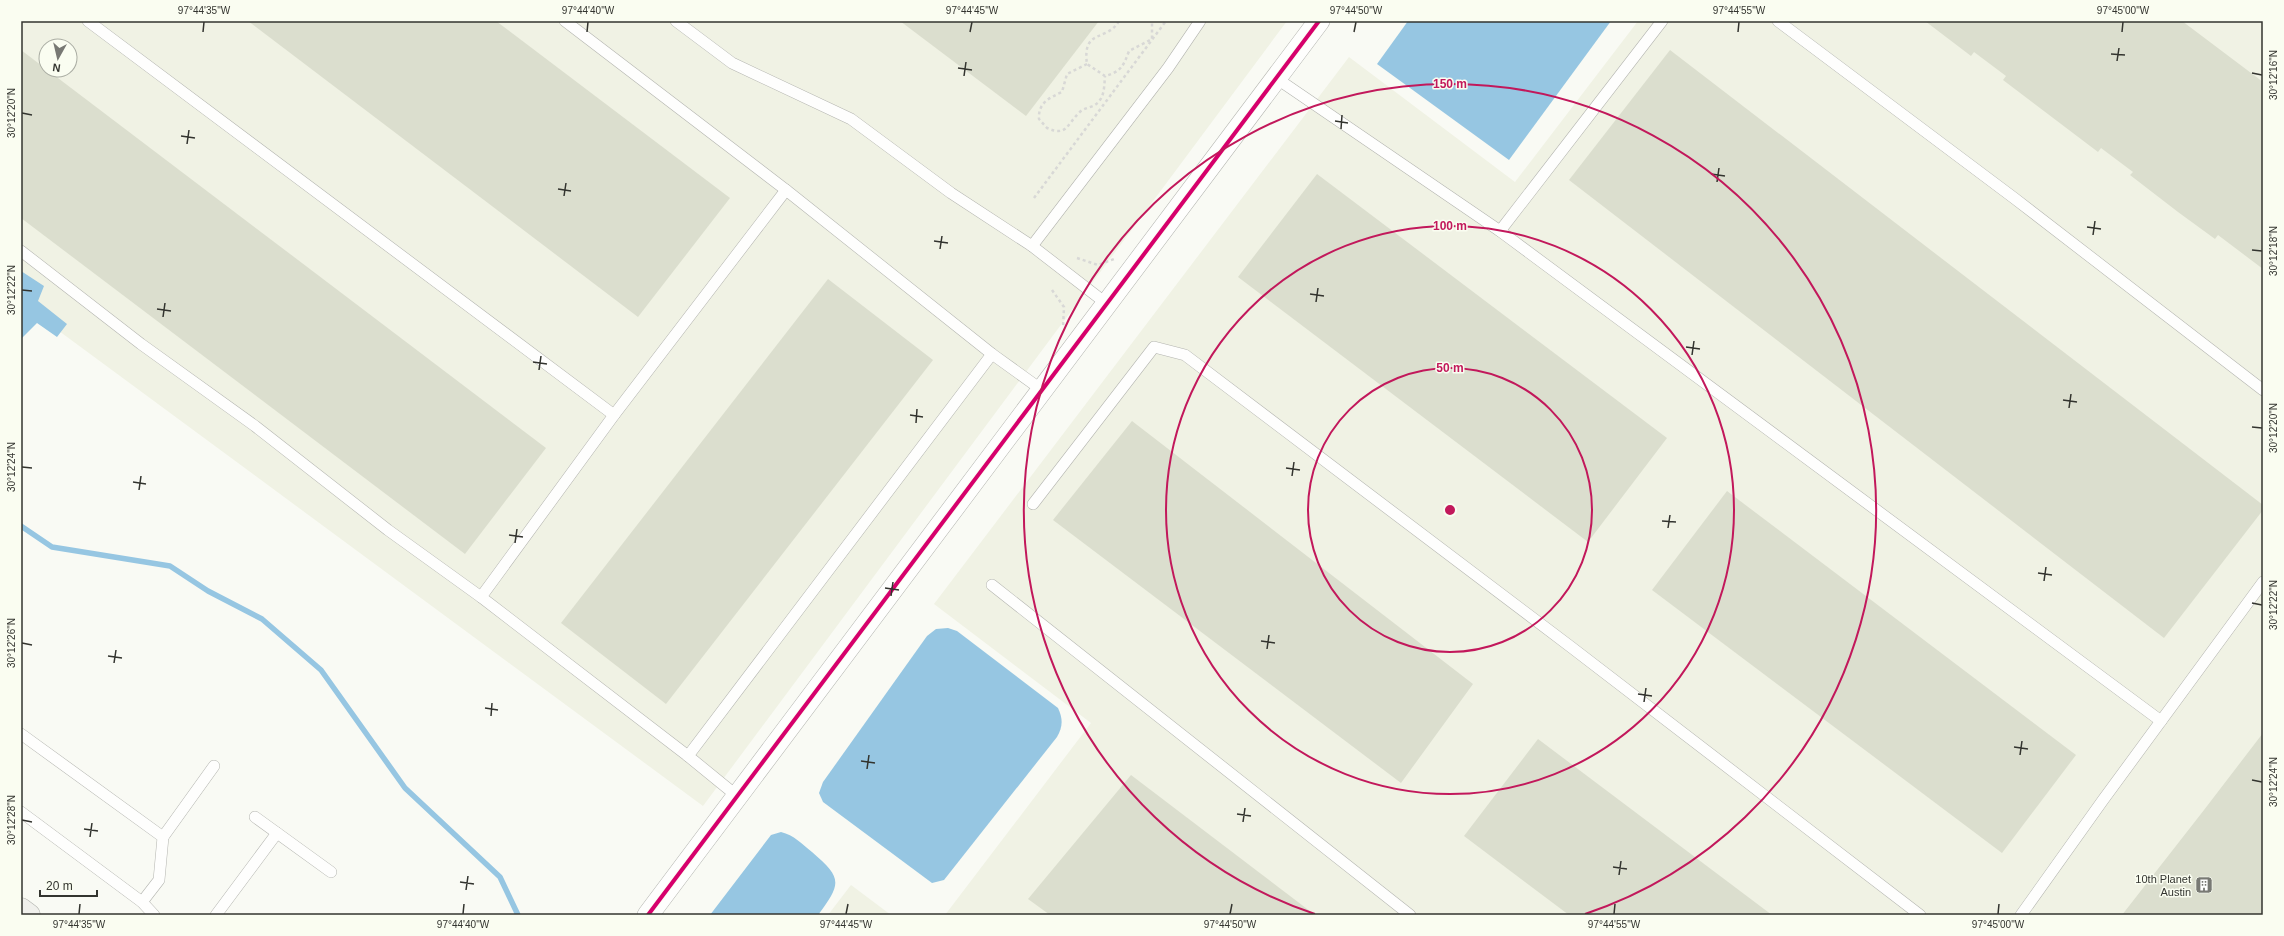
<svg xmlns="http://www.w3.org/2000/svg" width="2284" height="936" font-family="Helvetica,sans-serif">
<rect width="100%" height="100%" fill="#f9faf4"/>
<g fill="#f0f2e4" fill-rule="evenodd">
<path d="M21 21H1287L703 806 21 303ZM46 46H70V70H46Z"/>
<polygon points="1638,21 2263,21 2263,915 945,915 1091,723 934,604 1349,57 1515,182"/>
<polygon points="851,885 891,915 828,915"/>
</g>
<g fill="#96c6e2">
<polygon points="1408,21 1611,21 1509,160 1377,64"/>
<polygon points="21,271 44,286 38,301 67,324 57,337 37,323 21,339"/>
<path d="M948 628 957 631 1058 708C1063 719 1063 726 1057 737L944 880 932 883 823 802 819 793 823 782 927 636 936 629Z"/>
<path d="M781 832C794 835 802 844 812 852 842 878 842 883 818 915H710L771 835Z"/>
</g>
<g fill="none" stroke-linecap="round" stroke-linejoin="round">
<polyline stroke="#96c6e2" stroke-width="5.5" points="21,526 52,547 170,566 208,591 262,619 321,670 405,788 500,877 518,915"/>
</g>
<g fill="#dbdece">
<polygon points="248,21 496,21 730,198 638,317"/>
<polygon points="900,21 1099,21 1026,116"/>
<polygon points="1925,21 2182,21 2263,82 2263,269 2218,235 2215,239 2178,212 2130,175 2133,172 2101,148 2098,152 2003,80 2006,76 1974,52 1971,56"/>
<polygon points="21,50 546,448 465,554 21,218"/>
<polygon points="1670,50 2263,505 2263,510 2164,638 1569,180"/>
<polygon points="1317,174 1667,438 1588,542 1238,277"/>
<polygon points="828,279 933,360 666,704 561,623"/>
<polygon points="1132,421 1473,684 1401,783 1053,520"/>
<polygon points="1727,491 2076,755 2002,853 1652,590"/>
<polygon points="2263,733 2263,915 2122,915 2204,810"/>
<polygon points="1538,739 1772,915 1569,915 1464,836"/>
<polygon points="1131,775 1315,915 1050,915 1028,899"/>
</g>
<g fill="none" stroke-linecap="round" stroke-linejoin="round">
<defs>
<g id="lane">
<polyline points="88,21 614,415"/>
<polyline points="565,21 786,190"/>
<polyline points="676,21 732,63 851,119 951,193 1032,246 1107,304"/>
<polyline points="1778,21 2014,198 2263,390"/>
<polyline points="1276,78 1500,231 2161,721"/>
<polyline points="1500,231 1662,21"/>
<polyline points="1032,246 1168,68 1200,21"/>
<polyline points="21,251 141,344 255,426 388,530 481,597"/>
<polyline points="1033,504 1154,347 1185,355 1571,647 1920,915"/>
<polyline points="992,585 1410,915"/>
<polyline points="21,734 163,837 159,880 142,902"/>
<polyline points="688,756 481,597 614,415 786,190 992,354"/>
<polyline points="737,796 688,756 992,354 1042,390"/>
<polyline points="21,812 142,902 154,915"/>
<polyline points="255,817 331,872"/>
<polyline points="163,837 214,766"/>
<polyline points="216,915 277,833"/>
<polyline points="2021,915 2103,800 2263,582"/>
</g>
<polyline id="street" points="648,915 1319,21"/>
<polyline id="secondary" points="21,909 29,915"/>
</defs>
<use href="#lane" stroke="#b3b4af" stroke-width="12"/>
<use href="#street" stroke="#b3b4af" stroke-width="22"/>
<use href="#secondary" stroke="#b3b4af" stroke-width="23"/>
<g stroke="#d8d8d6" stroke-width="2.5" stroke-dasharray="3 3" stroke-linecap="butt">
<path d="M1119 21C1107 42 1082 28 1087 64L1105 76C1121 72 1124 65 1129 51L1152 39V21"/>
<path d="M1087 64 1067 74 1062 92C1049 98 1038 103 1039 119L1047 128C1067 137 1067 124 1079 113 1082 109 1088 108 1093 106 1105 100 1104 87 1105 76"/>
<polyline points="1034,198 1166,21"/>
<polyline points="1077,258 1098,265 1114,259"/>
<polyline points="1052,290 1064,307 1063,328"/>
</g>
<use href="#lane" stroke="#fefefd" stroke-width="11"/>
<use href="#street" stroke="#fefefd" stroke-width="21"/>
<use href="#secondary" stroke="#f0f0ec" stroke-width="22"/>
<defs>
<polyline id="cycleway" points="648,915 1319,21"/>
</defs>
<use href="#cycleway" stroke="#fafdf1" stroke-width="6"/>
<use href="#cycleway" stroke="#d6006c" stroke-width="4"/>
</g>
<path fill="none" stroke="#33342f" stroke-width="1.5" d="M203 32 204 22M587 32 588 22M970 32 972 22M1354 32 1356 22M1738 32 1739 22M2122 32 2123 22M2111 54 2125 55M2117 61 2119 48M958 68 972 70M2252 73 2262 75M964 76 966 62M22 113 32 115M1335 121 1348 123M1341 129 1342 115M181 136 195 138M187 144 189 130M1711 174 1725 176M1717 182 1719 168M558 189 571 191M564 196 566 183M2087 227 2101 229M2093 235 2095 221M934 241 948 243M940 249 942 236M2252 250 2262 251M22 290 32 291M1310 294 1324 296M1316 302 1318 288M157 309 171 311M163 317 165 303M1686 347 1700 349M1692 355 1694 341M533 362 547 364M539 370 541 356M2063 400 2077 402M2069 408 2071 394M910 415 923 417M916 423 917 409M2252 427 2262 428M22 467 32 468M1286 468 1300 470M1292 476 1294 462M133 482 146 484M139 490 141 476M1662 521 1676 522M1668 528 1670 515M509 535 523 537M515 543 517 529M2038 573 2052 575M2044 581 2046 567M885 588 899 590M891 596 893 582M2252 603 2262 605M1261 641 1275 643M22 643 32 645M1267 649 1269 635M108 656 122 658M114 663 116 650M1638 694 1652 696M1644 702 1646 688M485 708 498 710M491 716 492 703M2014 747 2028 749M2020 755 2022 741M861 761 875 763M867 769 869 755M2252 780 2262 782M1237 814 1251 816M22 820 32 822M1243 822 1245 808M84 829 98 831M90 837 92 823M1613 867 1627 869M1619 875 1621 861M460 882 474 884M466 890 468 876M79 914 80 904M463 914 464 904M846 914 848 904M1230 914 1232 904M1614 914 1615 904M1998 914 1999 904"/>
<g fill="none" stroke="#c2185b" stroke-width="2">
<circle cx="1450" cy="510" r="142"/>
<circle cx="1450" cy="510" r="284"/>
<path d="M1315 914A426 426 0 1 1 1585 914"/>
</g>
<defs>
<symbol id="building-square" viewBox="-11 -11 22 22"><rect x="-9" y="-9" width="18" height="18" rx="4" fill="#787974" stroke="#fafdf1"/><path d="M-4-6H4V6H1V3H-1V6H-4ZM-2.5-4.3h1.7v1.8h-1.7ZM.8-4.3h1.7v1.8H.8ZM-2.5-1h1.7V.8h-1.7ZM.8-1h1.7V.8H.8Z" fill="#fff"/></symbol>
</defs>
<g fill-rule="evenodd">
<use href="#building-square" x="2194" y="875" width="20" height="20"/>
</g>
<g text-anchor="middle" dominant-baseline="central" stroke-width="3" stroke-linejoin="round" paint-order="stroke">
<g font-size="11" fill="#33342f" stroke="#fafdf1" text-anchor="end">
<text x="2191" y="879">10th Planet<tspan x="2191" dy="13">Austin</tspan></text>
</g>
</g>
<circle cx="1450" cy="510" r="6" fill="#c2185b" stroke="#fafdf1" stroke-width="2"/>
<g font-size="12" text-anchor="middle" font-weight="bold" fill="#c2185b" stroke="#fafdf1" stroke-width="3" stroke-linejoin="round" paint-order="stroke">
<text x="1450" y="88">150 m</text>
<text x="1450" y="230">100 m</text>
<text x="1450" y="372">50 m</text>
</g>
<rect width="2284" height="936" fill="none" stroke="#fafdf1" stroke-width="44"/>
<g transform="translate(58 58) rotate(188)"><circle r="19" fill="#fafdf1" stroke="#aaada3"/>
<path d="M0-3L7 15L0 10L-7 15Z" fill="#787974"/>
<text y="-6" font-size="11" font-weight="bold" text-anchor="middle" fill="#33342f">N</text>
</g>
<path d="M40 890v6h57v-6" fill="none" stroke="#33342f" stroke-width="2"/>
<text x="46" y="890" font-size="12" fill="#33342f" stroke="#fafdf1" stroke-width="3" paint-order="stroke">20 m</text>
<rect x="22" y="22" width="2240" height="892" fill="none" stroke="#33342f" stroke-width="1.5"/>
<g font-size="10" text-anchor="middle" fill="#33342f">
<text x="204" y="14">97°44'35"W</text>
<text x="588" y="14">97°44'40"W</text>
<text x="972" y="14">97°44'45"W</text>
<text x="1356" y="14">97°44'50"W</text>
<text x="1739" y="14">97°44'55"W</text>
<text x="2123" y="14">97°45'00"W</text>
<text transform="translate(2273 75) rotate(-90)" y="4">30°12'16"N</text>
<text transform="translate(11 113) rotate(-90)" y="4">30°12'20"N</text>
<text transform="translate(2273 251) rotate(-90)" y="4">30°12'18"N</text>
<text transform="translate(11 290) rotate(-90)" y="4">30°12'22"N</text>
<text transform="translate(2273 428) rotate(-90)" y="4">30°12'20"N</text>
<text transform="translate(11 467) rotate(-90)" y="4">30°12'24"N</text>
<text transform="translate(2273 605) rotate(-90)" y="4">30°12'22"N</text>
<text transform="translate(11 643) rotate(-90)" y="4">30°12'26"N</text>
<text transform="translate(2273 782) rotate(-90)" y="4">30°12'24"N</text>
<text transform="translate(11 820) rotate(-90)" y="4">30°12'28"N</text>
<text x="79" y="928">97°44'35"W</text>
<text x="463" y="928">97°44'40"W</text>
<text x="846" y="928">97°44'45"W</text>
<text x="1230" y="928">97°44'50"W</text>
<text x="1614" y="928">97°44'55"W</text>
<text x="1998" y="928">97°45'00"W</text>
</g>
</svg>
